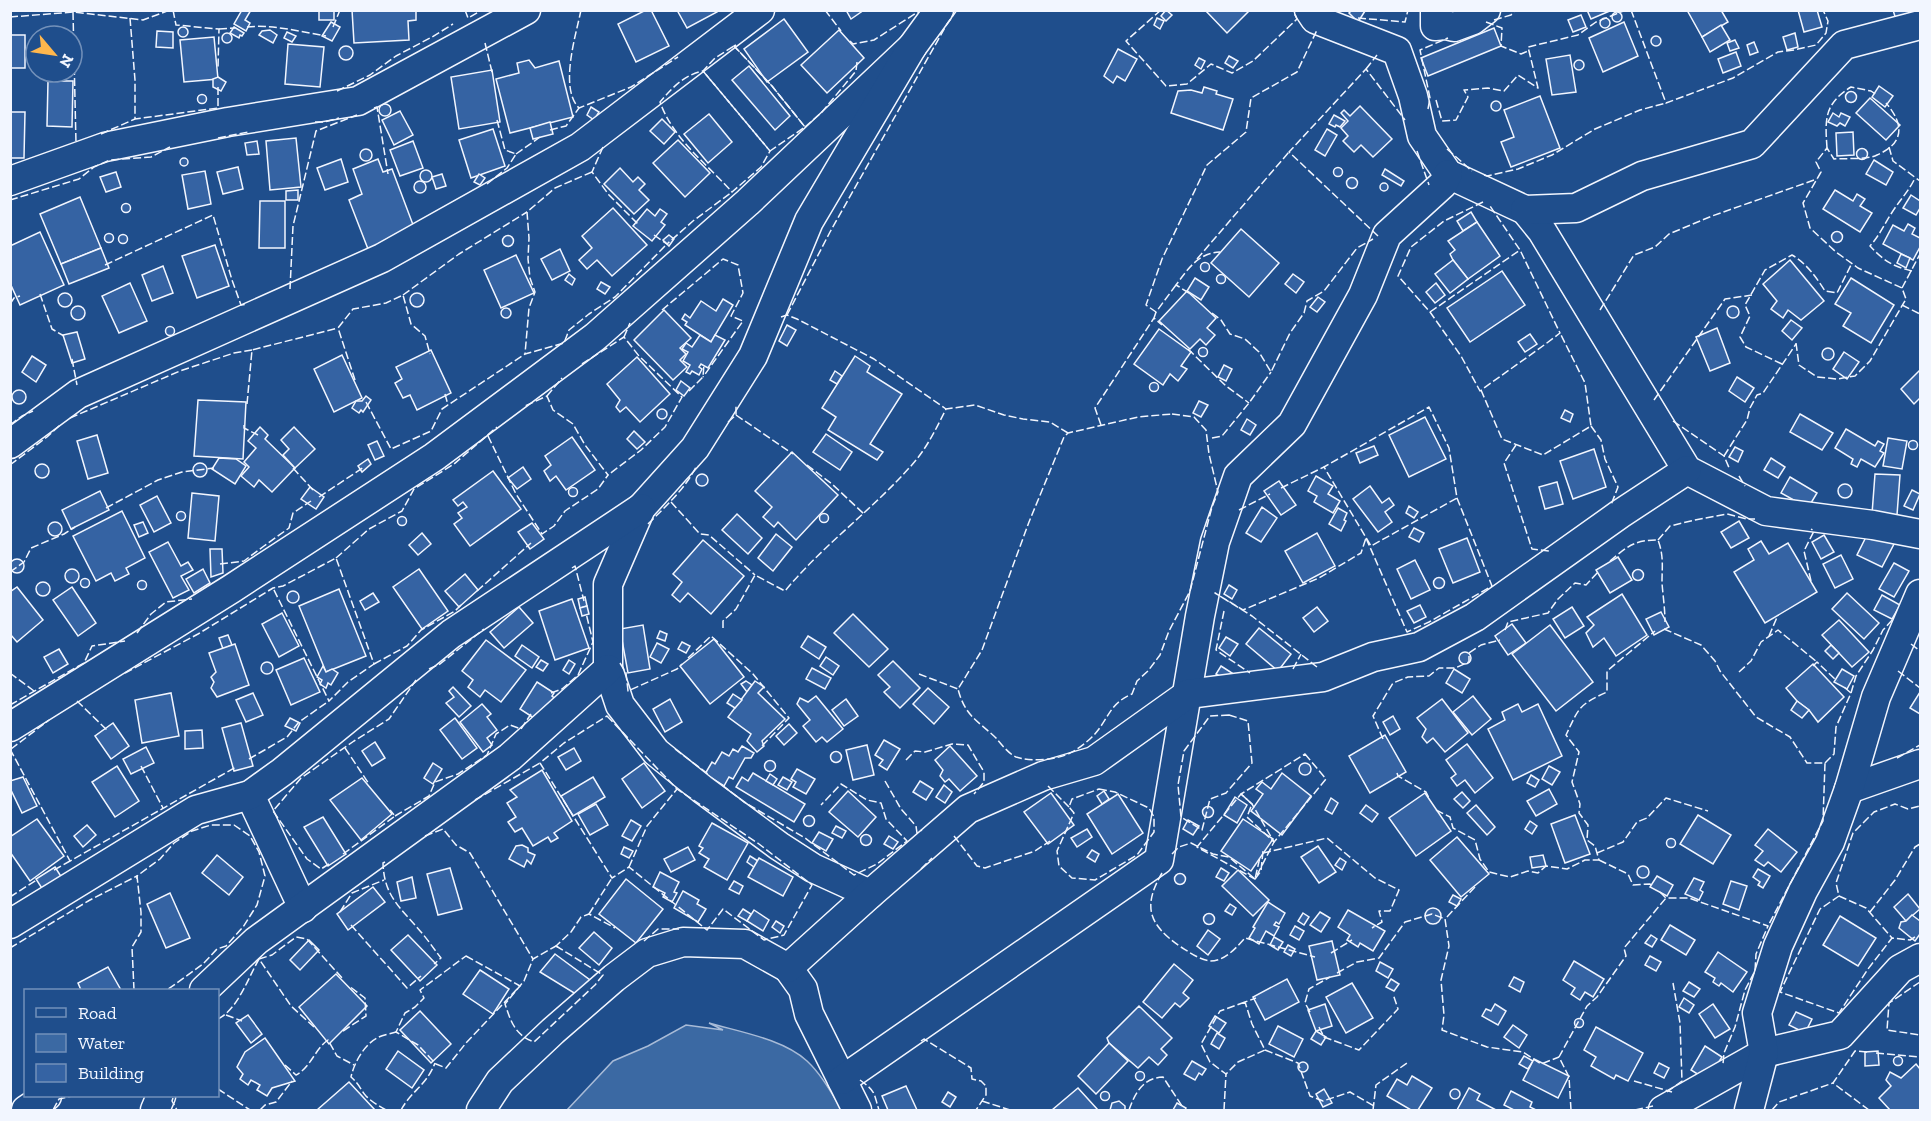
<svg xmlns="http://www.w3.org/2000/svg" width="1931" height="1121" font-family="'Zilla Slab',serif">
<rect width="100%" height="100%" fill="#1f4e8c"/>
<path fill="#3b69a3" stroke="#a8bbd7" stroke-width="1.5" d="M709 1023C740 1032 783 1039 807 1061 822 1075 832 1094 842 1110H567L613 1061 648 1046 686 1025 723 1030Z"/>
<g fill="#3563a3" stroke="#f2f6ff" stroke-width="1.5">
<polygon points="242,10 251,10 245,20 250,23 246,31 234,24"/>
<rect x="319" y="10" width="15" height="10"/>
<polygon points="352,10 416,10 416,20 408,21 409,40 354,43"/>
<polygon points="646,10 651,10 669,46 636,62 618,24"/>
<polygon points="677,10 716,10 717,12 687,28"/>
<polygon points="846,10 864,10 851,19"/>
<polygon points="1166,10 1172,15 1166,21 1161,16"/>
<polygon points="1205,10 1250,10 1227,33"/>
<polygon points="1587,10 1612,10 1591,19"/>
<polygon points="1687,10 1721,10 1728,22 1702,37"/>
<polygon points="1798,10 1817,10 1822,27 1804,32"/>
<polygon points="1893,10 1912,10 1915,21 1897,23"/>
<polygon points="1351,11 1364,10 1365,11 1358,22 1349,13"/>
<circle cx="1617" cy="17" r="5"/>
<polygon points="1581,15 1586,27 1573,32 1568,20"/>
<polygon points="1157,18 1164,21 1160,29 1154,25"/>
<circle cx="1605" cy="23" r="5"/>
<polygon points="784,19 808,52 767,82 744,49"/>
<polygon points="331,22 340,27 332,41 322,36"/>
<polygon points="1624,22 1638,56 1603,72 1589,38"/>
<polygon points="1721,25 1730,40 1710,52 1702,37"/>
<polygon points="234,27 244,33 242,36 240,35 239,38 230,33"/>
<circle cx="183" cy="32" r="5"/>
<polygon points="1494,28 1501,46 1428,76 1421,58"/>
<polygon points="270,30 277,35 273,43 259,35 262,31"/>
<polygon points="839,30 864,58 827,93 801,65"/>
<polygon points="157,31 173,32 173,48 156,47"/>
<polygon points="287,32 296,36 292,42 284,38"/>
<circle cx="227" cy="38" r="5"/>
<polygon points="1795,33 1798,47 1787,50 1783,37"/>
<rect x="10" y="35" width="15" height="33"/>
<circle cx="1656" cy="41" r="5"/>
<polygon points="214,37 218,79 184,82 180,40"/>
<polygon points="1735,40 1739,48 1730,51 1727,43"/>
<polygon points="1754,42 1758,52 1750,55 1747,45"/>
<polygon points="288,44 324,47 320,87 285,84"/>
<circle cx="346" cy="53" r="7"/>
<polygon points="1118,49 1137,59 1125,81 1117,76 1113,83 1104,76"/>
<polygon points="1736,52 1741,66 1723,73 1718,59"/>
<polygon points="1570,55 1576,92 1552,95 1546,59"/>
<polygon points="1229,56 1238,61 1233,68 1225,63"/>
<polygon points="1199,58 1205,61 1201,69 1195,65"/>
<polygon points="529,60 535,68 559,61 573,117 510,133 496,79 519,73 517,63"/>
<circle cx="1579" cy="65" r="5"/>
<polygon points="749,66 790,116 775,130 732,80"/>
<polygon points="492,70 500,122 459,129 451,77"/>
<polygon points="218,77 226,82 221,91 213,87 213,79"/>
<polygon points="48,81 73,81 72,127 47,126"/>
<polygon points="1879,86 1893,96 1885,107 1872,97"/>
<polygon points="1204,87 1217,91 1216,94 1233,99 1223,130 1171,113 1178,91 1191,90 1202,93"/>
<circle cx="1851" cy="97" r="5.5"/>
<circle cx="202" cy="99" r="4.5"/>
<polygon points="1540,96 1560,148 1511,167 1501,142 1514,137 1504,110"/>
<polygon points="1870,98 1900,125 1886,140 1856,113"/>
<circle cx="1496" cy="106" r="5"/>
<circle cx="385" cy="110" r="6"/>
<polygon points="1360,106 1392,139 1373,157 1361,145 1354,152 1343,141 1348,136 1341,128 1348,121 1341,113 1344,110 1350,116"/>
<polygon points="591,107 599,112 594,120 587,115"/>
<polygon points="400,111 413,135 394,145 382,120"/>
<polygon points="10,112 25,112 24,158 10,158"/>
<polygon points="1833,113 1839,117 1841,113 1850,117 1845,126 1840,123 1837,126 1828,122"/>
<polygon points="709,114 732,142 708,163 684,134"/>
<polygon points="1334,115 1345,121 1340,127 1336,125 1335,127 1329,124"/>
<polygon points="662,119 675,132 664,144 650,131"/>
<polygon points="550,122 553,134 533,139 530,128"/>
<polygon points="493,129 505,166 471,178 459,140"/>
<polygon points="1327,129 1337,135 1325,156 1315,150"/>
<polygon points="1853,132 1854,155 1837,156 1836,133"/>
<polygon points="296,138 301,187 270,190 266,141"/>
<polygon points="678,140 710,173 685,197 653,163"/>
<polygon points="257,141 259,154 247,155 245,143"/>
<polygon points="413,141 423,168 400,176 390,150"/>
<circle cx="1862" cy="154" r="5.5"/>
<circle cx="366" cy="155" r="6"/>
<circle cx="184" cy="162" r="4"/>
<polygon points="341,159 348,182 325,190 317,168"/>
<polygon points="378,159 383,172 392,169 415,230 368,249 349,200 362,194 353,169"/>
<polygon points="1874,160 1893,172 1886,185 1866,174"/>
<polygon points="238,167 243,189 223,194 217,172"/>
<circle cx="1338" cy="172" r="4.5"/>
<polygon points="620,168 633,182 638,177 645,184 639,190 649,200 634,214 604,184"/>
<polygon points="1385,169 1404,181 1401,186 1382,175"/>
<circle cx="426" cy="176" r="6"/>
<polygon points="205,171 211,204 188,209 182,175"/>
<polygon points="116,172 121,187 106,192 100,177"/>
<polygon points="442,174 446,186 436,189 432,177"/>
<polygon points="479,174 485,178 480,185 474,182"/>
<circle cx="1352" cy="183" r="5.5"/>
<circle cx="420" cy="187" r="6"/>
<circle cx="1384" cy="187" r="4"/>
<polygon points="298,190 298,200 286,200 286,191"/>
<polygon points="1835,190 1853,201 1857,194 1865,199 1860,206 1872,213 1860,232 1823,209"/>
<polygon points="1911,195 1920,201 1920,208 1916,215 1903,208"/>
<polygon points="80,197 101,248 61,264 40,214"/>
<polygon points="260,201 285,201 285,248 259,248"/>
<circle cx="126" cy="208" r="4.5"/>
<polygon points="613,208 647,245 612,276 597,260 587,269 579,260 592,248 582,236"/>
<polygon points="647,209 655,216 660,209 667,214 661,222 665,225 652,241 633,226"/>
<polygon points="1471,212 1477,222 1463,231 1457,221"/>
<polygon points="1477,222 1500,256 1468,279 1453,260 1450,254 1455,250 1448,241"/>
<polygon points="1908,224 1915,228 1912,234 1920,238 1920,247 1913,260 1883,244 1893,225 1904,231"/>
<polygon points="1241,229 1279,263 1249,297 1211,263"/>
<circle cx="1837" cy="237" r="5.5"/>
<polygon points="40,232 64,285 20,305 10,283 10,246"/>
<circle cx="109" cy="238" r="4.5"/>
<circle cx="123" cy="239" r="4.5"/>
<polygon points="669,235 674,239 669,246 663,240"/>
<circle cx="508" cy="241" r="5.5"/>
<polygon points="215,245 229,286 197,298 182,256"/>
<polygon points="101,248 109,268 69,284 61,264"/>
<polygon points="560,249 570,271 552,280 541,259"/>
<polygon points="1901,254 1910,258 1906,268 1897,263"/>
<polygon points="516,255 534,293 501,308 484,270"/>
<polygon points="1453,260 1468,279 1450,293 1435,274"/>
<polygon points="1790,260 1824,301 1801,320 1788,310 1783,318 1771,309 1777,301 1763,284"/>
<circle cx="1205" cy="267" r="4.5"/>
<polygon points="163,266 173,293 152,301 142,275"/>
<polygon points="1502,271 1525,305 1470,342 1447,308"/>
<polygon points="569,274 575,279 572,285 565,280"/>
<polygon points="1293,274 1304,282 1296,293 1285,284"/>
<circle cx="1221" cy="279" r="4.5"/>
<polygon points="1195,278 1209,287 1201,300 1187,291"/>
<polygon points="1851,278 1894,305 1871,343 1843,326 1851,313 1835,304"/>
<polygon points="601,282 610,287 605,294 597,289"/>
<polygon points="130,283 147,321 119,333 102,296"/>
<polygon points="1436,283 1445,295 1435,303 1426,292"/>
<polygon points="1187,291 1216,318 1207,328 1215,335 1206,345 1200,339 1190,349 1159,321"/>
<circle cx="65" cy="300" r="7"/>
<circle cx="417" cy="300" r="7"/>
<polygon points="1318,297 1325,302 1317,312 1310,307"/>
<polygon points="723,299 733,305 711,342 685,325 687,322 682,319 685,314 690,318 701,301 716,311"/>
<circle cx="78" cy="313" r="7"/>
<circle cx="1733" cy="312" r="6"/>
<circle cx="506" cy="313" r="5"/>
<polygon points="664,310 691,338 680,348 686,354 680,360 687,367 673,380 634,340"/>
<polygon points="1791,320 1802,328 1792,340 1782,331"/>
<polygon points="787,325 796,330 787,346 779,341"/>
<circle cx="170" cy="331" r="4.5"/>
<polygon points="1717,328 1730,363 1710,371 1696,337"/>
<polygon points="1159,329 1191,352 1181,366 1187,369 1178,381 1170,374 1163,385 1134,364"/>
<polygon points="77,332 85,359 72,363 63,335"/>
<polygon points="1530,334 1537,344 1525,352 1518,342"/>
<polygon points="700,335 711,342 715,335 725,340 708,368 701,364 699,367 702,369 699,375 692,371 690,374 686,372 690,365 683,361 688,352 682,349 686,343 692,347"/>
<circle cx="1203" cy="352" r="4.5"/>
<circle cx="1828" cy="354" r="6"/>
<polygon points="431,350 451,393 417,410 410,395 403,398 395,383 402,379 396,367"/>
<polygon points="1844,352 1859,362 1847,379 1833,369"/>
<polygon points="342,355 362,398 334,412 314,369"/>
<polygon points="32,356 46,365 36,382 22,372"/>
<polygon points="855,356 870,366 867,372 902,394 870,444 883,452 877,460 828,430 836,417 822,408"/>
<polygon points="637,357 670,394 640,422 626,407 620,412 616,407 620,400 607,384"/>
<polygon points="1224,365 1232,369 1226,381 1218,377"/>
<polygon points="1920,370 1920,398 1914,404 1901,389"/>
<polygon points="835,371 842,376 837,384 830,380"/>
<polygon points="1737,377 1754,388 1745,402 1729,391"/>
<polygon points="681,381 690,388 684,396 676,390"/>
<circle cx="1154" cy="387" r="4.5"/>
<circle cx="19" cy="397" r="7"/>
<polygon points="366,396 371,400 363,412 361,410 359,413 352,408 356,401 362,401"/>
<polygon points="198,400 246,402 243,459 194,456"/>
<polygon points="1199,401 1208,405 1201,417 1193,413"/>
<circle cx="662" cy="414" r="5"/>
<polygon points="1565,410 1573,414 1570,422 1561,418"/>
<polygon points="1800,414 1833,433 1822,450 1790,432"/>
<polygon points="1425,417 1446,459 1409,477 1389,435"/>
<polygon points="1247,419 1256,425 1250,435 1241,430"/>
<polygon points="260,427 268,435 265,439 295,468 272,492 259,480 254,487 241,476 249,467 244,462 256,448 248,441"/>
<polygon points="294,427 315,449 295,468 283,455 289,449 281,440"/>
<polygon points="1846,429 1875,446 1878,441 1884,444 1880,451 1884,453 1875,467 1861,459 1857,467 1851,464 1853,459 1835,448"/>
<polygon points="634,431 645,442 637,449 627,439"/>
<polygon points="826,434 852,452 840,470 813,452"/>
<polygon points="97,435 108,473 88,479 77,441"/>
<polygon points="572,437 595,470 566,490 556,476 550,481 544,471 551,465 545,456"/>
<polygon points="1888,438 1907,441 1902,469 1883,466"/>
<circle cx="1913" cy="445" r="4.5"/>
<polygon points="377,441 384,456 375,460 368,445"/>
<polygon points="1374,446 1378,455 1360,463 1356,453"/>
<polygon points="1735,447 1743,451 1738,462 1729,457"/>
<polygon points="1594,449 1606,487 1573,499 1560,461"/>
<polygon points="792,452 838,495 796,540 778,522 774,527 763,517 772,507 755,491"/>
<polygon points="219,458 236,459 246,466 235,484 212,469"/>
<polygon points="1771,458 1785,467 1778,478 1764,470"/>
<polygon points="368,459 371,464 362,472 358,466"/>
<circle cx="200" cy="470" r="7"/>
<circle cx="42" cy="471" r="7"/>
<polygon points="523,467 531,479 517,489 508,478"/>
<polygon points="493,471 521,509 470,546 454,524 462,518 458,513 467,507 463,502 458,506 453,500"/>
<polygon points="1875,474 1900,475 1897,515 1872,514"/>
<circle cx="702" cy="480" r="6"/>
<polygon points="1316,476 1333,486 1328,494 1340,501 1333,513 1314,502 1317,496 1308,491"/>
<polygon points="1790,477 1817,493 1808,508 1781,493"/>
<polygon points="1279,481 1296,505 1281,515 1264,491"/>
<polygon points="1557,482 1563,504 1545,509 1539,487"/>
<circle cx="1845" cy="491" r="7"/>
<polygon points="1370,486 1382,503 1389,498 1394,505 1385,512 1392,522 1378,532 1353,499"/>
<polygon points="310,487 324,497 316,509 301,499"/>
<circle cx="573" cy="492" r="4.5"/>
<polygon points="1912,490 1920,494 1913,510 1904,506"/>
<polygon points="100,491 109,510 71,529 62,510"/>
<polygon points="192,493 219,496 215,541 188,538"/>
<polygon points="157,496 171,523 154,532 140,505"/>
<polygon points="1409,506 1418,512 1414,518 1406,513"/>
<polygon points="1262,507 1277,518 1261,542 1246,533"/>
<polygon points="1338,508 1347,513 1344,520 1346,521 1341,531 1329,524"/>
<polygon points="122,511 145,558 126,568 129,574 115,581 111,573 96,581 73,536"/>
<circle cx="181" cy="516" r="4.5"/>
<circle cx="824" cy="518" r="4.5"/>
<polygon points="737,514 762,538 748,554 722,530"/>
<circle cx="402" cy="521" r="4.5"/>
<polygon points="1739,521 1749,538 1731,548 1721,532"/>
<circle cx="55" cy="529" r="7"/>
<polygon points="143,522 148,533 139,537 134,525"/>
<polygon points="532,523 544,539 530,549 518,532"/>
<polygon points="1414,528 1424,533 1419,542 1409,537"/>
<polygon points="1869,531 1894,544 1882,567 1857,555"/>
<polygon points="422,533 431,544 418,555 409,545"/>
<polygon points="1317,533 1335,566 1303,583 1285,551"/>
<polygon points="776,534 792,547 773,571 758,558"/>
<polygon points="1824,535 1834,552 1821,559 1812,542"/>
<polygon points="1467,538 1480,572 1453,583 1439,549"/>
<polygon points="703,540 744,576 711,614 688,593 680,602 672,595 682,582 673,574"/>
<polygon points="1761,541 1769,554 1788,543 1817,592 1765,623 1734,572 1754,560 1748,549"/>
<polygon points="168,542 181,566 188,562 193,570 181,576 189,590 173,598 149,552"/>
<polygon points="210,549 222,549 223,573 211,577"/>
<polygon points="1841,555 1853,579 1835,588 1823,564"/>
<polygon points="1618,557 1632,580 1610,593 1596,570"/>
<circle cx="17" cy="566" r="7"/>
<polygon points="1415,560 1430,590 1411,599 1397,569"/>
<polygon points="1894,563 1909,571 1894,597 1879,589"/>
<circle cx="72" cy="576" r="7"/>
<polygon points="203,569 210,583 194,593 186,579"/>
<polygon points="419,569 448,611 422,629 393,587"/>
<circle cx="1638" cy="575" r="5.5"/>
<polygon points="465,574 478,590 459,607 445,591"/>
<circle cx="1439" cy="583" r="5.5"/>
<circle cx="85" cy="583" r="4.5"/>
<circle cx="142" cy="585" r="4.5"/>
<circle cx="43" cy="589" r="7"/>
<polygon points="1229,585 1237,590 1232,599 1224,594"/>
<polygon points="17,587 43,620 17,642 10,634 10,592"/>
<polygon points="72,587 96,623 78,636 53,600"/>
<polygon points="339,589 366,656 326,672 299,606"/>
<circle cx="293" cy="597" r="6"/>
<polygon points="373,593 379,602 365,610 360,601"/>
<polygon points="1847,593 1879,623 1864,639 1832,609"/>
<polygon points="1622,594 1647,635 1616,656 1604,638 1593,647 1586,633 1594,625 1587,617"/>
<polygon points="1882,595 1900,605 1892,619 1874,610"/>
<polygon points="585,597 587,606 580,608 578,599"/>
<polygon points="572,599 589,648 555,660 539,611"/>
<polygon points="1420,605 1426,617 1414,623 1407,611"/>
<polygon points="587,606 589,614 582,616 580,608"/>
<polygon points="519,607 533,623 504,648 490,632"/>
<polygon points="1317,607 1328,621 1314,632 1303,618"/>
<polygon points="1572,607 1584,626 1565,638 1553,619"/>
<polygon points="1661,612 1669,627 1654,635 1646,619"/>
<polygon points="282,613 299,646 279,657 262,624"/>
<polygon points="853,614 888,649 869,667 834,633"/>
<polygon points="1839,620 1869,652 1852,667 1822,635"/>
<polygon points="1512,624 1526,643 1508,655 1495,636"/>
<polygon points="643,625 650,669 628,673 620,629"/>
<polygon points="1550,625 1593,682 1556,711 1512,654"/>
<polygon points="1259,628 1291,654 1278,671 1246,644"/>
<polygon points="660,631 667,634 665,641 657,638"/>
<polygon points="228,635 232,645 223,649 219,638"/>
<polygon points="808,636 826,647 819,659 801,647"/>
<polygon points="1226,637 1238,644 1230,656 1219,648"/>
<polygon points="714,639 744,677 710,704 680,666"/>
<polygon points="486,640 526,670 501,702 485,690 480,697 468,687 473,680 462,671"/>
<polygon points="682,642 690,646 686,653 678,649"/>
<polygon points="657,643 669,649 661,663 650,657"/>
<polygon points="235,644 249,685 217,697 211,688 214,682 211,677 216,672 209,653"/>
<polygon points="522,645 539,657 532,668 515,656"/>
<polygon points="1831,645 1839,653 1833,659 1825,651"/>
<polygon points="59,649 68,664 53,673 44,657"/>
<circle cx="1465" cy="658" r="6"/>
<polygon points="826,657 839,666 833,675 820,666"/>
<polygon points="304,658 320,692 291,705 276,670"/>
<polygon points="541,660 548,664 543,671 536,667"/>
<polygon points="569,660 575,664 569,674 563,670"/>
<polygon points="893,661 920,688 900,708 884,692 890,687 878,675"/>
<circle cx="267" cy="668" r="6"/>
<polygon points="1813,664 1844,697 1818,722 1809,710 1797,701 1786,688"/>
<polygon points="323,666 326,672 332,669 338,673 331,685 328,683 326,688 320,684 322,680 317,677"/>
<polygon points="1221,666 1232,673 1227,681 1216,674"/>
<polygon points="812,668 831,678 825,689 806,679"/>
<polygon points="1454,669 1470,679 1462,693 1446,683"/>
<polygon points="1842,669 1854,676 1847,689 1834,682"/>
<polygon points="746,681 752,685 747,692 741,684"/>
<polygon points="755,681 764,687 758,693 785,719 762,741 764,746 757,752 747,741 751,734 728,717"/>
<polygon points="537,682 554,693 552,696 558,701 537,720 520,709"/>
<polygon points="453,687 471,706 459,717 446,703 454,697 449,691"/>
<polygon points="928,688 949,707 934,724 913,704"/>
<polygon points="1920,692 1920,714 1910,708"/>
<polygon points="171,693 179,736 142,743 135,700"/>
<polygon points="253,693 263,715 246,722 236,700"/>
<polygon points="733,694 742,700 735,708 727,703"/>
<polygon points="816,696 843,729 827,742 822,737 816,742 803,726 810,720 797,704 800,698 808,702"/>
<polygon points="1473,696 1491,719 1472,735 1453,712"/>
<polygon points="670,699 682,722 665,732 653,709"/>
<polygon points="846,699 858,716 844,726 832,710"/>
<polygon points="1442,699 1468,733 1445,752 1433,738 1427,743 1422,737 1426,729 1417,718"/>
<polygon points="1797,701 1809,710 1802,718 1791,710"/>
<polygon points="482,704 491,714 487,717 497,730 487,738 492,745 483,752 460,722"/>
<polygon points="1518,704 1522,712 1538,704 1562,756 1513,780 1488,729 1505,720 1502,712"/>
<polygon points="1393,716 1400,729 1390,735 1383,722"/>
<polygon points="290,718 300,723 296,731 285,726"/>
<polygon points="455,718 477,748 462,759 440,730"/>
<polygon points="113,723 129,746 111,759 95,736"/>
<polygon points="241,723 253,766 234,771 222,728"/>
<polygon points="789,724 797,733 784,745 776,736"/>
<polygon points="202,730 203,748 185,749 185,731"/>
<polygon points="1385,735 1406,772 1370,793 1349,756"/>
<polygon points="884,740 900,749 887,770 879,765 883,760 875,755"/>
<polygon points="375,742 385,758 372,766 362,751"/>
<polygon points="1467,744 1493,778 1475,793 1465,780 1457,786 1451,778 1456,774 1446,760"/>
<polygon points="867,745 874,775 853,780 846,750"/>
<polygon points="742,746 754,753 751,758 745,758 733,779 729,777 724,786 705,774 712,762 715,764 722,752 729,756 733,749 738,752"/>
<polygon points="950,746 977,776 960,791 949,779 945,782 940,776 943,770 935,760"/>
<polygon points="146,747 154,763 131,774 123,759"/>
<polygon points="574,748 581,761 566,770 558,757"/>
<circle cx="836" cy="757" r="5.5"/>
<circle cx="770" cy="766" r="5.5"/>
<circle cx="1305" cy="769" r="6"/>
<polygon points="433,763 442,769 433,784 424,778"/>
<polygon points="644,763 665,791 642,808 622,779"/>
<polygon points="117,766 139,801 115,817 92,782"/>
<polygon points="1549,766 1560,772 1552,785 1542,779"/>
<polygon points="797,769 815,779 806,794 793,787 796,782 791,779"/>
<polygon points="542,770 572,821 554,833 558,838 551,842 548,837 533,846 522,828 515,832 508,822 516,817 507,803 517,797 510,790"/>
<polygon points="753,773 805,804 794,822 736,787 742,777 748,781"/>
<polygon points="1282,773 1311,796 1282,835 1251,811 1263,794 1256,789 1262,782 1271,789"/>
<polygon points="770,774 777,779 773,785 766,781"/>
<polygon points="1531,775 1539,780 1535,787 1527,783"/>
<polygon points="23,777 37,806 22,813 10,788 10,781"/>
<polygon points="593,777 605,797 573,816 561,796"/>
<polygon points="783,777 792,782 787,790 778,785"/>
<polygon points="362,778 392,814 361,840 330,800"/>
<polygon points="920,781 933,789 926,800 913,792"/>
<polygon points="944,785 952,792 945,803 936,797"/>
<polygon points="1549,789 1557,804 1536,816 1527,801"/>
<polygon points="848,791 876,817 858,837 829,812"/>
<polygon points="1104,791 1109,799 1102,804 1097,796"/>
<polygon points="1462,792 1470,801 1463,808 1454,799"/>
<polygon points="1051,793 1074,825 1048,844 1024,812"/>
<polygon points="1425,793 1451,831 1416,856 1389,818"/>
<polygon points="1118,794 1143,833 1112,854 1087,814"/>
<polygon points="1235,797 1247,805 1237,823 1224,815"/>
<polygon points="1331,798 1338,803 1332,814 1325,810"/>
<polygon points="596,804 608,825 590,835 578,814"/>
<polygon points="1366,805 1378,814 1372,822 1360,813"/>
<polygon points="1476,805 1495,827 1487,835 1467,813"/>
<circle cx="1208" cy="812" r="5.5"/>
<polygon points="1575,815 1590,854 1565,863 1551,824"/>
<polygon points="1698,815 1731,835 1713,864 1680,844"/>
<circle cx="809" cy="821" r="5.5"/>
<polygon points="323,817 346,854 328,866 304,827"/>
<polygon points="37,819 64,856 30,881 10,852 10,837"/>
<polygon points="1243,819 1273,839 1251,871 1221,851"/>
<polygon points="631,820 641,826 632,841 622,836"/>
<polygon points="1188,820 1199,826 1193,835 1183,829"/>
<polygon points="1530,821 1537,826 1532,834 1525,829"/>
<polygon points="712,823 748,843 727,880 704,867 709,859 699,853 703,848 699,846"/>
<polygon points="87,825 96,835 83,847 74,836"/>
<polygon points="836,826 846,831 842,838 832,833"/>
<polygon points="1087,829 1092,837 1077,847 1071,838"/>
<polygon points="1768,829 1797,852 1781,872 1768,862 1764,866 1755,860 1763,851 1755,845"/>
<polygon points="819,832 833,839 826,851 812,843"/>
<circle cx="866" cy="840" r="5.5"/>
<polygon points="889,836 898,842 893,849 884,844"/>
<polygon points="1457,837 1489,874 1461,897 1430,860"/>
<circle cx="1671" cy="843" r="4.5"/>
<polygon points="522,845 528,848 528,852 535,855 531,864 527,860 524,867 509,859 516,846"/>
<polygon points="1318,846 1336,872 1319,883 1301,857"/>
<polygon points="624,847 633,851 629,858 621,854"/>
<polygon points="688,847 695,860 671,872 664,859"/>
<polygon points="1092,850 1099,854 1095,862 1087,857"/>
<polygon points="217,855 243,877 229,895 202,873"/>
<polygon points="1543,855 1546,866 1532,868 1530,857"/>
<polygon points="750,856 758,861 754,867 747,862"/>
<polygon points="759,858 793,877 783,896 748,877"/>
<polygon points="1340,858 1346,862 1342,870 1335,865"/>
<circle cx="1643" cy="872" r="6"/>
<polygon points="55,867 62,878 43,890 36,879"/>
<polygon points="450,868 462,909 438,915 427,874"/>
<polygon points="1221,868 1229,873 1224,881 1216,877"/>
<polygon points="1758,869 1770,876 1763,888 1758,885 1760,882 1753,877"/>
<polygon points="1238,870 1269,900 1253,916 1222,886"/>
<polygon points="660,872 679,882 674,892 677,893 672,902 663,897 665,893 653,887"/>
<circle cx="1180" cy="879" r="5.5"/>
<polygon points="1657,876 1673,885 1667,896 1650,887"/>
<polygon points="412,877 416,898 401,901 397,882"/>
<polygon points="1694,878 1704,882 1700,890 1703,892 1699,900 1685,894"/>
<polygon points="626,879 663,909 636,943 599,914"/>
<polygon points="734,881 743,886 739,894 729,889"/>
<polygon points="1731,881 1747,886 1739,910 1723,904"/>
<polygon points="373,887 385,902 348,930 337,914"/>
<polygon points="683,891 699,900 697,904 706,909 698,922 674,908"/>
<polygon points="170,893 190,938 166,948 147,904"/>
<polygon points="1908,894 1920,909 1906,921 1894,907"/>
<polygon points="1453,895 1461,899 1457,906 1449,902"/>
<polygon points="1268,902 1285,913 1279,924 1276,922 1274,925 1279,927 1274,936 1266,931 1259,944 1249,938 1255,928 1253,927"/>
<polygon points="1230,904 1236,908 1232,915 1225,911"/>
<circle cx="1433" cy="916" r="8"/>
<polygon points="743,909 751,914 747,921 738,916"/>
<polygon points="754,910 769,920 763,931 747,921"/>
<polygon points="1348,910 1385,931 1373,951 1360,943 1358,947 1347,940 1350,935 1338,927"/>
<polygon points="1320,912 1330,918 1321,932 1310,925"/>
<polygon points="1303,913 1309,917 1304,925 1298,921"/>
<circle cx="1209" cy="919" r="5.5"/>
<polygon points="1912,915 1920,921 1920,934 1915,941 1899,928 1901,922 1906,921"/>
<polygon points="1840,916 1876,938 1858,966 1823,945"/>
<polygon points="776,921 784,926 780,933 772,927"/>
<polygon points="1670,925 1695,940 1686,955 1661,940"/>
<polygon points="1295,926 1304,931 1299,940 1290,935"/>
<polygon points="1208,930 1220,939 1208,955 1197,946"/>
<polygon points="594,932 612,948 599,965 579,948"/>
<polygon points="408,935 437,965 420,981 391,950"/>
<polygon points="1651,935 1657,939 1652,947 1645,943"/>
<polygon points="1274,937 1283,942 1278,950 1270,945"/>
<polygon points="309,940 319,950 300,970 290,960"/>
<polygon points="1332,941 1340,975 1317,980 1309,946"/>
<polygon points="1288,945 1295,949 1291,956 1284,952"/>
<polygon points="1718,952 1747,972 1733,992 1721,983 1719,986 1713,982 1715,978 1705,972"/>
<polygon points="555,954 590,980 579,996 540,972"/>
<polygon points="1650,956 1661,962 1656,971 1645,965"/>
<polygon points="1574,961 1604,979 1593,997 1585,992 1580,1000 1571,994 1575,988 1563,980"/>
<polygon points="1380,962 1393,969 1388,978 1376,971"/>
<polygon points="1174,964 1193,980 1183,993 1189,998 1180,1007 1175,1003 1162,1018 1143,1002"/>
<polygon points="108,967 121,990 81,990 78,983"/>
<polygon points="480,970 509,989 493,1014 463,994"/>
<polygon points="336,974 367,1006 329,1044 299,1007"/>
<polygon points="1514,977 1524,982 1520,992 1509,986"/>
<polygon points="1287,979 1299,1002 1265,1020 1253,997"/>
<polygon points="1391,979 1399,984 1394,991 1386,987"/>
<polygon points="1689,982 1700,989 1694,997 1683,991"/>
<polygon points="1352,983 1373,1018 1346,1033 1326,997"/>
<polygon points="1684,998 1694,1005 1689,1013 1679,1007"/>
<polygon points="1325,1004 1332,1026 1316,1031 1308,1010"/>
<polygon points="1495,1004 1506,1011 1498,1025 1482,1016 1486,1009 1491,1011"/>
<polygon points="1713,1004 1730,1029 1715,1038 1699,1014"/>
<polygon points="1139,1006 1172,1038 1161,1049 1167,1055 1158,1065 1149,1057 1138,1068 1109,1043 1107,1038"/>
<polygon points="420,1011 451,1044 431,1063 400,1030"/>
<polygon points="1796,1012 1812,1019 1805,1033 1789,1025"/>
<polygon points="248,1015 262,1034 251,1043 236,1023"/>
<polygon points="1215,1016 1226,1023 1219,1033 1209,1026"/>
<circle cx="1579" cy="1023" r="4.5"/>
<polygon points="1513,1025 1527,1035 1519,1048 1504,1037"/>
<polygon points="1278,1026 1303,1039 1294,1057 1269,1044"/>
<polygon points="1596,1027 1643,1053 1628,1081 1616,1075 1614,1079 1591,1066 1596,1057 1584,1050"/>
<polygon points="1316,1031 1326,1037 1321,1045 1311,1039"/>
<polygon points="1217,1033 1225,1038 1219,1049 1211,1044"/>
<polygon points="265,1038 295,1081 272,1088 267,1096 257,1090 260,1085 251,1080 248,1085 240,1079 243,1074 237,1067 245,1052"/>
<polygon points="1109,1043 1128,1061 1096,1094 1078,1076"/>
<polygon points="1705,1046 1722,1057 1707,1080 1691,1070"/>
<polygon points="398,1051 424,1070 412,1088 386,1069"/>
<polygon points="1878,1051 1879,1065 1865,1066 1865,1052"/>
<polygon points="1524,1056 1533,1061 1528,1069 1519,1064"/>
<circle cx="1898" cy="1061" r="4.5"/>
<polygon points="1534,1059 1569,1076 1558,1098 1523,1080"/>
<polygon points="1192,1061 1206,1069 1202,1075 1199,1073 1195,1080 1184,1074"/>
<circle cx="1303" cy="1067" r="5"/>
<polygon points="1659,1063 1669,1068 1664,1078 1654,1073"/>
<polygon points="1916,1064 1920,1069 1920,1110 1890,1110 1879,1098 1891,1086 1886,1080 1890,1072 1901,1078"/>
<circle cx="1140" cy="1076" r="4.5"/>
<polygon points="1412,1076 1432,1088 1418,1110 1411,1110 1387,1096 1397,1079 1407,1085"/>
<polygon points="349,1082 375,1110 317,1110"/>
<polygon points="906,1086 917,1110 888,1110 882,1096"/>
<polygon points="1078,1088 1098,1110 1052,1110"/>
<polygon points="1469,1088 1480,1094 1477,1100 1496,1110 1457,1110"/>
<polygon points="1324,1089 1332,1103 1323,1107 1316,1094"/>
<circle cx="1455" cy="1094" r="5"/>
<polygon points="1511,1091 1532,1102 1530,1107 1536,1110 1514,1110 1504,1105"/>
<circle cx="1105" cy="1096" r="4.5"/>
<polygon points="948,1092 956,1097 950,1107 942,1102"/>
<polygon points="1119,1101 1125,1106 1125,1110 1110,1110 1112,1103"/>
<polygon points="1177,1103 1186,1108 1185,1110 1173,1110"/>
</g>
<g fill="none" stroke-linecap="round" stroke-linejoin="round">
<defs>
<g id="minor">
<polyline points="1309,10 1315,19 1397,51 1413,96 1422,136 1448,174 1525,210 1542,231 1687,470 1766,511 1873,525 1920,534"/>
<polyline points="1435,10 1435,26 1446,25 1454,27 1473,20 1486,10"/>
<polyline points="10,181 105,147 228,122 358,101 526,10"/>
<polyline points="1525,210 1576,208 1642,176 1752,144 1844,45 1920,25"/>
<polyline points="10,444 78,394 382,258 580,147 760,10"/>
<polyline points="10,727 231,589 434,457 595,337 748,202 912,47"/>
<polyline points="1849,789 1920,764"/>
<polyline points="250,795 303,908"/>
<polyline points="870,894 813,868 779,846 702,789 656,752 620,705 608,669 608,584 641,508 695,448 753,356 809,221 912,47 939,10"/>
<polyline points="10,924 196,810 250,795 282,772 451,634 641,508"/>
<polyline points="788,968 803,989 809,1014 857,1110"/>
<polyline points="204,990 256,941 510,757 608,669"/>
<polyline points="842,1080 1159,860 1200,616 1215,542 1238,476 1292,424 1363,295 1387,235 1443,184 1448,174"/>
<polyline points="26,1110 47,1096"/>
<polyline points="155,1110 161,1096"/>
<polyline points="481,1110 500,1081 553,1031 614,978 647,953 683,942 745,944 788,968 870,894 968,809 1043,776 1094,761 1188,694 1323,677 1373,657 1419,647 1475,617 1620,514 1687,470"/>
<polyline points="1663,1110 1764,1053 1840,1035 1900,969 1920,958"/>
<polyline points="1749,1110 1764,1053 1757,1013 1778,946 1803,891 1830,842 1849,789 1876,697 1920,594"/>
</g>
</defs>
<use href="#minor" stroke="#f2f6ff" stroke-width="31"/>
<use href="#minor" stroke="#1f4e8c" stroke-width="28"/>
<g stroke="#f2f6ff" stroke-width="1.5" stroke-dasharray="8 3" stroke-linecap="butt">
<polyline points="173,10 176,25 219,29 218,68"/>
<polyline points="465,10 468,18 482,10"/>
<path d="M581 10C576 35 559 88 579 108L631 87 678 57"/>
<polyline points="825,10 841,31"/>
<polyline points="1161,10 1126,41 1166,86 1187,84 1211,64 1232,73 1253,61 1297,19 1293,10"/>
<polyline points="1631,10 1666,103 1733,78 1778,52 1794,50 1816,45 1826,33 1828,21 1823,10"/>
<polyline points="73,12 76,143"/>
<polyline points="10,17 73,12 143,20 170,10"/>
<polyline points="130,18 135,80 135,119 218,108 218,86"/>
<polyline points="1358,18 1405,22 1408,10"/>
<polyline points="1494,20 1511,15 1515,10"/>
<polyline points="1486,22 1502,28 1501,46 1521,54 1528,51"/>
<path d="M247 27C271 24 302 32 326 36"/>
<polyline points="333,27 340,10"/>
<polyline points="219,29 235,28"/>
<polyline points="850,41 853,44 874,40 921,10"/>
<polyline points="485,43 492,72"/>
<polyline points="736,45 734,46 772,86 805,127 822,112 856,71 857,62"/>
<polygon points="734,46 772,86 805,127 770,151 703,71 715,58"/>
<polyline points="1366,69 1377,55"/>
<path d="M703 71 770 151 761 167 732 192C707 164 673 139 660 102 673 87 684 75 703 71Z"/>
<polyline points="337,91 370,75 396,56 432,37 453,24"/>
<polyline points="1436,100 1442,121 1456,120 1468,97 1464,90 1488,88 1504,91 1518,75 1538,88 1528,47 1578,35 1596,22 1626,10"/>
<polyline points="374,108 377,107 388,174"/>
<polyline points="1428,109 1430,98 1420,50 1448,38"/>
<polyline points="315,122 324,122 339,118"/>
<polyline points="550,130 566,126 579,108"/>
<polyline points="101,134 135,119"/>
<polyline points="218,138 248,132"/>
<polyline points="603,147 592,172 609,195 639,225"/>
<polyline points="1889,147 1893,161 1920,181"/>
<path d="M1827 148C1825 119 1824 104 1851 87L1871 91 1877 95"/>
<polyline points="1447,149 1472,171"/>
<polyline points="1417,151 1429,185"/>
<polyline points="516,154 540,137"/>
<polyline points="592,172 555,188 527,212 529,238 528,259 530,278 535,292 529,308 525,354 564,343 569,330 589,314 615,297 667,244"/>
<polyline points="1484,175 1487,176 1518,169 1552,155 1595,129 1640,110 1666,103"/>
<polyline points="487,184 507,168 516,154 505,150 497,120"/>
<polyline points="10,200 79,179 94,167 110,160 151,157 170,147"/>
<path d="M1483 202 1444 221 1411 247 1398 276 1430 312 1461 356 1480 391C1507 371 1533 354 1560 333L1520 250"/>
<polyline points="654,235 667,244 693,221 732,192"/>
<polyline points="1378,236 1289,152 1366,69 1405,120"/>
<polyline points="1197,259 1289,152"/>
<polyline points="105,265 213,215 232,280 241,305 247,304"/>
<path d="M1912 271C1892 266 1884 261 1870 246 1879 236 1884 225 1891 214 1899 201 1909 191 1915 178"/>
<polyline points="1176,285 1156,312 1146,305 1162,259 1207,165 1246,132 1251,98 1297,72 1317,30"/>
<polyline points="1902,288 1920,254"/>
<polyline points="290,289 293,226 316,131 357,115"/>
<path d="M1189 293 1176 285C1188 269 1198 253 1220 252"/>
<polyline points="40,294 52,329 64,336"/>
<polyline points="403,295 459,254 527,212"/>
<polyline points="10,304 14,298 20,296"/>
<polyline points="1902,305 1920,314"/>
<polyline points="662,310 723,259 738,265 743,293 731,316 743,321 703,377"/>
<polyline points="1600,310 1634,255 1655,247 1669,234 1712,216 1817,179"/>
<polyline points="1156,312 1154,318 1162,325"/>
<polyline points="1430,312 1520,250 1490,206"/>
<polyline points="1212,313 1221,320 1230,334 1245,339 1259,352 1271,372 1290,333 1304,313 1307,301 1324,291 1357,248 1373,239"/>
<polyline points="787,315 830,232 947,24 957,10"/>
<polyline points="781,317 787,315 797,319 874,359 946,409"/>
<polyline points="624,337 630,323"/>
<path d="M1796 343 1799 365 1817 377 1837 379 1855 376 1870 361 1906 299 1902 288 1858 268 1836 252 1810 228 1803 203 1821 172 1816 162 1827 148 1834 159C1845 158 1868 160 1877 155 1905 143 1904 124 1886 103"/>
<polyline points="1188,349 1226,386 1249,403"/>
<polyline points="72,359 77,385"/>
<polyline points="582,364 624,337 639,356 682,397 665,427 641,450 608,475"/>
<path d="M1782 364 1746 347 1740 337 1750 316 1745 305 1765 270 1792 255C1807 264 1816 277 1825 291L1837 293 1852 263"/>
<polyline points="355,380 338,328 353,309 386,303 403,295 411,324 425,336 430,354"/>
<polyline points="1481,390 1502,439 1543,455 1591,426 1585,383 1560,333"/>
<polyline points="689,391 703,377 704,364"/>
<polyline points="445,394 448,405"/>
<polyline points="547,396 562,378"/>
<polyline points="1654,400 1725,299 1752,295"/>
<polyline points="366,402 391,449 431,431 442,409 525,354"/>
<polyline points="247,404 252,350 338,328"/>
<path d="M1172 414 1194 417 1206 430 1209 454 1218 492 1212 507 1190 591 1169 631 1160 655 1148 671 1137 681 1132 694C1108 704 1109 720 1092 737 1087 742 1077 750 1070 753 1057 760 1030 762 1016 757 1009 754 1001 744 996 738 977 720 965 716 958 689L982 650 1029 522 1064 437 1068 433 1138 417Z"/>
<polyline points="736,415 793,454"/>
<polyline points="70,418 180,371 234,353 252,350"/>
<polyline points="1673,421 1724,456 1730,470"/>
<polyline points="728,422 736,415 736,405"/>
<polyline points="10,425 22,416 33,411"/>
<polyline points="244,425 244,428 258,435"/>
<polyline points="1101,425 1095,408 1154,318"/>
<polyline points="1591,426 1601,440 1605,459 1618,487 1611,505"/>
<polyline points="488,436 516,494 542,534 554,526 565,511 598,489 608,475 585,445 573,424 553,410 547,396 525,406"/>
<polyline points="1212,438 1222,436 1249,403 1271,372"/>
<polyline points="1516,445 1504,463 1532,549 1549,551"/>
<polyline points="1724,456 1747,420 1750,408 1757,395 1763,393 1796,344"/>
<polyline points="10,465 47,437 60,425"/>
<polyline points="807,465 832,484 864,514"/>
<polyline points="293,468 313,490"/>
<polyline points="1739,476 1745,486"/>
<polyline points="1281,488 1324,467"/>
<polyline points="319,497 364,467"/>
<polyline points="671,502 700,534 709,535 755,575"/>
<polyline points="106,508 158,480 182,472 214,468"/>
<polyline points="1239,510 1270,494"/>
<path d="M648 524C666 506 686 488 697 465"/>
<polyline points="1366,538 1407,632 1429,622 1492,586 1457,498 1449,448 1429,407 1324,467 1371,546 1457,498"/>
<polyline points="1658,540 1670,526 1695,520 1727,514 1747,519 1755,519"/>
<polyline points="336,558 369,529 402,511 414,489 454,464 497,427"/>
<path d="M1610 561C1628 546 1634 540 1658 540 1664 556 1662 567 1662 583 1663 596 1665 609 1665 622"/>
<polyline points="220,564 244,561 264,546 289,528 293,513 311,501"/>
<polyline points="572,568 575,566 584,601"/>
<polyline points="10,572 24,562 31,548 64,534 75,527"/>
<polyline points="1811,581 1804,551 1814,531 1811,529"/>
<polyline points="477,591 531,543"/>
<polyline points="1224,611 1216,650 1250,673"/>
<path d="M723 628V621L736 609 755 575 785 591C823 545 871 511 910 467 926 450 936 429 946 409L975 405 1004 415 1023 419 1050 422 1068 433"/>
<polyline points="1664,629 1701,645 1715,661 1720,671 1756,717 1790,737 1807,763 1825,763 1823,821 1768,926"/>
<polyline points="1505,630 1508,622 1548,613 1558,599 1575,583 1586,585 1599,571"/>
<polyline points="137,633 151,614 166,602 192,599"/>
<polyline points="1769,636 1778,615"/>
<polyline points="1911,644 1920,651"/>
<polyline points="688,658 711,636 753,674 789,718 760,748"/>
<polyline points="620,663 626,673 628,691 677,669 682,664"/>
<polyline points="374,664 407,646 421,630 455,611 461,605"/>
<polyline points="1813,666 1817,662 1837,681"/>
<polyline points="1317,667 1252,616 1215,593 1243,610 1319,578 1361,553 1366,538"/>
<polyline points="429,669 440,664 484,629"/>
<polyline points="1293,669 1301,654"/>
<polyline points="1898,671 1920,688"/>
<polyline points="1739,672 1751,661 1761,642 1778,630 1817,662"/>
<polyline points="10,673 34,691"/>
<polyline points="125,673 198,634 273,588 283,586 336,558 374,664 348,682 329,701 273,588"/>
<polyline points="919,674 958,689"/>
<polyline points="551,693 562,689 578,675 593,642 586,613"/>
<polyline points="1851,693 1856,676 1873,650 1883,630 1894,618"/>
<polyline points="77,701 108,731"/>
<polyline points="10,705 84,663 92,646 125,641"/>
<polygon points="1229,715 1248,721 1252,763 1226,793 1210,799 1202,830 1181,817 1178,785 1184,751 1210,716"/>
<polygon points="607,716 677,789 759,844 812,885 784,935 764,940 723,909 707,930 629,867 612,878 540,763 564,743"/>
<polyline points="1383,739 1373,716 1393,683 1408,677 1429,676 1439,668 1455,668 1469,662 1469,653 1481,645 1500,640"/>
<polyline points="345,748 369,784"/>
<polyline points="10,749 70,861 236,767"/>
<polyline points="11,749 49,720"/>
<polyline points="675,749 708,774"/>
<polygon points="1305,754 1326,779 1274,842 1247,817 1252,804 1241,794"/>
<polyline points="1897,758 1920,745"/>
<polyline points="249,759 287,737 299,722 329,701"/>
<polyline points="906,760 915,751 925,752 952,744 968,745 984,772 984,782 974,794"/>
<polyline points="1825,763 1834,754 1836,727 1851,693 1844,687"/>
<polyline points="141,766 163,808"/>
<polyline points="1397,773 1398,776 1426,792 1429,798"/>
<polyline points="885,781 901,809 916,826 917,833 922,830"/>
<polyline points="722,785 744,802 805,838 854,875 877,864 907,841 886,819 881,803 867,800 841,784 821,805"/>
<polyline points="1048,786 1069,807"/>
<polygon points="1099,789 1115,792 1149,808 1154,817 1154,832 1137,855 1095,880 1072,878 1059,866 1057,851 1074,813 1069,807 1072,799"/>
<polygon points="1241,794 1252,804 1274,842 1255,879 1197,847"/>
<polyline points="475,800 540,763"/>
<path d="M1436 810 1450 817 1453 828 1475 840 1480 859 1489 872 1510 877 1528 871 1538 873 1546 866 1567 869 1585 860H1599L1595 846 1587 840 1588 825 1579 813 1580 804 1572 782 1579 752 1566 735C1579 708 1578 705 1607 692V671L1655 631"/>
<polyline points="395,816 429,796 435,782 458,774 487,755 496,734 510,725 521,729 531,714"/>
<polyline points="425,836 443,829 456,845 470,853 533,959"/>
<polyline points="954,836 977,866 985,868 1035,851 1050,841"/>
<polyline points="1263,853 1327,838 1375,878 1399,890 1390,911 1379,911 1382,922 1372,928"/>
<polyline points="1597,853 1623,842 1637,822 1647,818 1666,798 1708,811"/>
<polyline points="343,854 395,816 390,810"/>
<polyline points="1172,854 1179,847 1191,843 1213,854 1229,857 1255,879 1260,857"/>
<polyline points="1599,860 1628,874 1633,885 1650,884 1653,887"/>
<path d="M385 862 383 863C384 897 401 908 421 932 428 940 434 949 441 958L434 964"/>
<polyline points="329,864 321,869 307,859 273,811 301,778 354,741 389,719 416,680"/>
<polyline points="629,867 647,826 677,789"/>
<polyline points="921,869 932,858"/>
<polyline points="54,870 70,861"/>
<path d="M1162 873C1142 907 1149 925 1181 947 1189 952 1200 960 1210 961 1225 961 1236 948 1245 938L1315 957"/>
<polyline points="1255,879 1261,871 1263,851"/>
<polyline points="1475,887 1445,919 1449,946 1441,980 1444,1015 1442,1030 1487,1047 1523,1052 1541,1064 1559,1057"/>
<polyline points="1660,892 1666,898 1689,898 1768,926 1756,954 1755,971 1745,990 1735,1027 1724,1053 1723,1064"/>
<polyline points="1839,896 1866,908 1892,938"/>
<polyline points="10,897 38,879"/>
<polyline points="340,912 352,893 384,880"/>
<polyline points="1870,912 1895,880 1915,847 1920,844"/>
<polyline points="589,914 612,878"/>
<polyline points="351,925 407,988 421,976"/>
<polyline points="1915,937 1910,940 1892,938 1868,969 1839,1013 1780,992 1820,909 1839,896 1836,883 1853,833 1874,812 1895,804 1908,809 1920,806"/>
<polyline points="644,941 658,929 679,929"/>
<path d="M556 946 603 975 595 985 534 1042C515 1035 511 1022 505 1004L524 981 533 959Z"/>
<polyline points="558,947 556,946 571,932 581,917 589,914 615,928"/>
<polyline points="10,948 90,900 137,876 137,879"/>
<polyline points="1331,953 1352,940"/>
<polygon points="466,956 520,986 466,1043 446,1068 436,1064 418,1045 396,1032 405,1013 415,1007 424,998 420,990"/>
<polyline points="259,959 272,955 296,937 307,939 343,979"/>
<polyline points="1337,973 1357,962 1379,958 1405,922 1432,914 1445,919"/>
<polyline points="1920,982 1889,1003 1887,1030 1920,1035"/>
<polyline points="134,990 132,947 141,932 141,912 137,876 160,859 174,843 192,831 211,825 234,825 250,836 259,852 265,876 257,905 243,927 226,946 217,949 203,964 167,990"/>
<polyline points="1245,1002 1220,1011 1201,1044 1210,1062 1226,1074 1238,1062 1265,1050 1252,1024 1245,1002 1256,998"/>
<polyline points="1310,1012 1305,1003 1309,989 1330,977"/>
<polyline points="226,1015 242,1021"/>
<path d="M218 1019C238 1009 248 978 259 959L291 1006 314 1027"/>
<polyline points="1319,1027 1324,1037 1359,1050 1398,1009 1393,994"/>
<polyline points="343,1031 366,1016 365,998 349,986"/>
<polyline points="921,1041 924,1039 971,1068 972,1079 981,1081 986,1086 986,1095 976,1110"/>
<polyline points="1265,1050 1298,1063 1310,1096 1323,1101 1350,1092 1374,1106"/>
<polyline points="1867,1052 1855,1051 1833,1083 1869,1110"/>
<polyline points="1876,1053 1920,1057"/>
<path d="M285 1065 296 1075C311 1067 315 1049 328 1040L337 1056 354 1065"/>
<path d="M860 1080C876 1092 873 1091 879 1110"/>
<polyline points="1634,1081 1672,1092"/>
<polyline points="218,1089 250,1110"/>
<polyline points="1667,1092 1682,1081 1680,1023 1673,983"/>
<polyline points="173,1098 172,1101 177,1110"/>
<polyline points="982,1101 1010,1110"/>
<polyline points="53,1110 59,1099 72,1096"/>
<polyline points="260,1110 265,1105 276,1102 292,1081"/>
<path d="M386 1110C379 1106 372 1102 366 1096 360 1089 360 1085 351 1077 354 1063 364 1045 377 1038 382 1035 390 1034 396 1032L399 1034"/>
<path d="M401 1110C412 1090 426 1086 435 1063"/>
<path d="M1129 1110C1135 1093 1143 1078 1163 1077L1182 1106"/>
<polyline points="1224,1110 1226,1074"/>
<polyline points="1373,1110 1376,1085 1407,1063"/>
<polyline points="1571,1110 1569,1077 1559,1057 1587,1006 1597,997 1626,956 1624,948 1666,898"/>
<polyline points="1635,1110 1653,1106"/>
<polyline points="1772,1110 1779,1102 1833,1083"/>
</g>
</g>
<rect width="1931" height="1121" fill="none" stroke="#f2f6ff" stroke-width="24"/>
<rect x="24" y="989" width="195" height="108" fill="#1f4e8c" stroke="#7391ba" stroke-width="1.5"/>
<rect x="36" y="1008" width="30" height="9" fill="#1f4e8c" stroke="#7391ba" stroke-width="1.5"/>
<text x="78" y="1019" font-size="18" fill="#f2f6ff">Road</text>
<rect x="36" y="1034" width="30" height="18" fill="#3b69a3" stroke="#7391ba" stroke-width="1.5"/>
<text x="78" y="1049" font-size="18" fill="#f2f6ff">Water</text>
<rect x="36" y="1064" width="30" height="18" fill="#3563a3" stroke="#7391ba" stroke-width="1.5"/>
<text x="78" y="1079" font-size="18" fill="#f2f6ff">Building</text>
<g transform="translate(54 54) rotate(119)"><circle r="28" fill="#1f4e8c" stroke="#7391ba" stroke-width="1.5"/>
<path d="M0-4.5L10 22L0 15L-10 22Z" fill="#ffb74d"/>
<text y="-9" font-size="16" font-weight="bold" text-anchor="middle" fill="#f2f6ff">N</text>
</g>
</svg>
